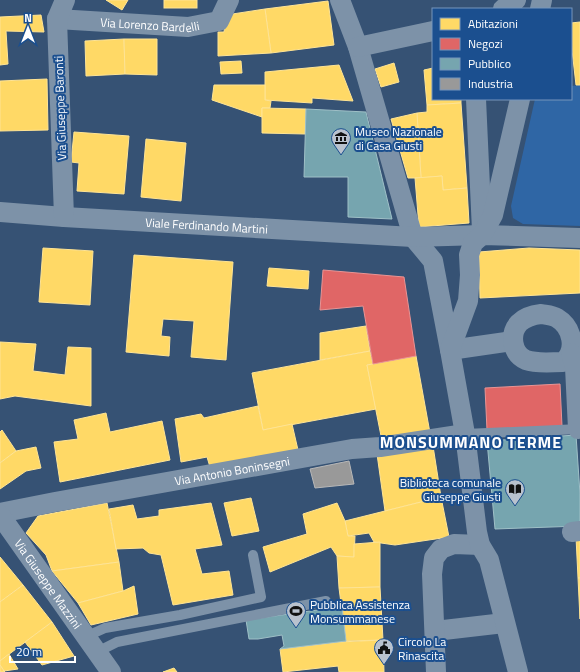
<svg xmlns="http://www.w3.org/2000/svg" width="580" height="672" font-family="'Titillium Web',sans-serif">
<rect width="100%" height="100%" fill="#365274"/>
<polygon fill="#2f66a5" points="580,85 580,226 523,224 513,218 511,206 535,99 571,99 571,86"/>
<g fill="#ffd966" stroke="#ffe494">
<polygon points="106,0 128,0 122,10"/>
<rect x="164" y="0" width="33" height="8"/>
<polygon points="328,1 334,45 271,53 265,9"/>
<polygon points="265,9 271,53 218,56 218,32 224,32 226,15"/>
<polygon points="41,15 44,32 6,31 8,64 0,65 0,17"/>
<polygon points="580,22 580,85 576,85 571,41 571,23"/>
<polygon points="124,39 125,74 86,76 85,41"/>
<polygon points="124,39 157,39 157,75 125,74"/>
<polygon points="241,61 242,73 221,74 220,62"/>
<polygon points="394,63 399,82 381,87 375,69"/>
<polygon points="339,65 353,101 312,98 312,103 265,100 265,72"/>
<polygon points="433,68 433,99 461,99 461,103 427,105 424,70"/>
<polygon points="47,79 48,130 0,131 0,81"/>
<polygon points="214,85 265,85 265,100 271,101 270,108 262,108 262,117 212,100"/>
<polygon points="461,103 467,188 443,190 442,176 421,178 417,113 427,112 427,105"/>
<polygon points="262,108 306,109 305,134 262,133"/>
<polygon points="417,113 421,178 408,178 391,119"/>
<polygon points="74,132 129,136 124,194 77,191 79,163 71,162"/>
<polygon points="146,139 186,143 181,201 141,197"/>
<polygon points="442,176 443,190 467,188 469,223 419,227 415,178"/>
<polygon points="43,248 93,251 90,305 39,302"/>
<polygon points="529,248 580,250 580,293 480,298 479,252"/>
<polygon points="134,255 233,262 226,360 191,357 194,321 163,319 161,336 170,337 169,356 126,352"/>
<polygon points="269,268 309,271 308,289 267,286"/>
<polygon points="366,326 370,351 320,360 320,333"/>
<polygon points="0,342 36,344 33,371 65,375 68,347 91,348 91,406 15,396 0,399"/>
<polygon points="370,351 373,364 367,365 376,409 263,430 252,373"/>
<polygon points="416,356 430,433 382,441 367,365"/>
<polygon points="258,406 263,430 292,424 298,450 210,467 207,457 181,462 175,419 201,414 204,418"/>
<polygon points="106,413 110,432 162,421 170,460 60,482 54,442 78,439 74,420"/>
<polygon points="2,430 16,451 0,463 0,432"/>
<polygon points="433,446 441,497 385,511 377,454"/>
<polygon points="36,447 41,468 26,471 0,489 0,463 16,451"/>
<polygon points="441,497 449,537 395,545 374,542 369,533 348,536 345,521"/>
<polygon points="251,498 259,531 232,536 224,503"/>
<polygon points="107,503 119,562 52,571 46,555 26,533 38,516"/>
<polygon points="211,503 222,545 195,549 202,574 229,571 233,595 173,605 161,555 149,553 143,548 116,549 109,509 133,505 137,519 159,516 159,510"/>
<polygon points="337,503 345,521 348,536 355,536 354,557 337,556 331,547 270,572 263,547 307,534 303,514"/>
<polygon points="576,537 580,537 580,578 578,578"/>
<polygon points="380,542 380,587 339,588 337,556 354,557 354,544"/>
<polygon points="0,557 23,585 0,602"/>
<polygon points="119,562 123,591 78,603 52,571"/>
<polygon points="578,578 580,578 580,619"/>
<polygon points="23,585 52,622 0,661 0,602"/>
<polygon points="134,586 138,614 91,625 78,603 123,591"/>
<polygon points="380,587 383,640 346,641 339,588"/>
<polygon points="52,622 74,656 42,665 25,642"/>
<polygon points="383,640 384,672 339,672 338,666 283,672 280,649 339,642"/>
<polygon points="9,654 18,669 4,671 0,665 0,661"/>
<polygon points="0,665 4,671 5,672 0,672"/>
<polygon points="174,668 177,672 163,672"/>
</g>
<g fill="#e06666" stroke="#e99494">
<polygon points="323,270 404,277 416,356 373,364 363,306 320,310"/>
<polygon points="560,384 562,426 487,430 485,388"/>
</g>
<g fill="#76a5af" stroke="#9fc0c7">
<polygon points="306,109 366,112 392,219 348,217 348,177 304,177"/>
<polygon points="576,435 580,494 580,526 495,529 487,441"/>
<polygon points="339,607 342,607 346,641 280,649 284,646 282,635 258,639 249,639 246,620"/>
</g>
<polygon fill="#999" stroke="#b8b8b8" points="349,461 354,484 315,488 310,469"/>
<g fill="none" stroke-linecap="round" stroke-linejoin="round">
<g stroke="#7d92a8" stroke-width="10">
<polyline points="465,434 580,429"/>
<polyline points="85,637 105,628 180,615 261,597 253,555"/>
<polyline points="97,652 117,642 326,601"/>
</g>
<g stroke="#7d92a8" stroke-width="20">
<polyline points="340,0 358,47 413,237 433,261 450,350 513,341"/>
<polyline points="503,9 516,0"/>
<polyline points="540,9 542,0"/>
<path id="s1" d="M57 19 188 27 219 21 229 0"/>
<polyline points="358,47 433,31"/>
<polyline points="476,99 482,231"/>
<path id="s2" d="M0 212 64 217 413 237 482 235 580 238"/>
<polyline points="64,217 57,19 65,0"/>
<path d="M541 314C546 315 552 315 557 318 572 327 578 350 563 362 551 362 537 364 526 360 512 354 509 334 519 323 525 317 532 315 541 314Z"/>
<polyline points="571,353 575,367 578,429"/>
<path id="s3" d="M0 513 55 502 352 449 380 447 465 434"/>
<path id="s4" d="M0 515 111 672"/>
<polyline points="572,532 580,531"/>
<polyline points="435,631 504,623"/>
<polyline points="436,672 432,574 434,558 441,549 454,544 480,545"/>
<polyline points="518,672 489,560 480,545 477,532 465,434 450,350 468,301 470,275 469,255 473,243 482,235 493,215 520,99"/>
</g>
</g>
<defs>
<symbol id="museum-pin" viewBox="-11 -11 22 30"><path d="M0 17L-7.5 6A9.5 9.5 0 1 1 7.5 6Z" fill="#b9c2ce" stroke="#1b4f8f"/><path d="M0-6L6-3V-2H-6V-3ZM-5-1h2V3h-2ZM-1-1h2V3h-2ZM3-1h2V3H3ZM-6 4H6V6H-6Z" fill="#111"/></symbol>
<symbol id="library-pin" viewBox="-11 -11 22 30"><path d="M0 17L-7.5 6A9.5 9.5 0 1 1 7.5 6Z" fill="#b9c2ce" stroke="#1b4f8f"/><path d="M-6-4Q-3-5.5-.7-3.5V5Q-3 3-6 4ZM6-4Q3-5.5 .7-3.5V5Q3 3 6 4Z" fill="#111"/></symbol>
<symbol id="stadium-pin" viewBox="-11 -11 22 30"><path d="M0 17L-7.5 6A9.5 9.5 0 1 1 7.5 6Z" fill="#b9c2ce" stroke="#1b4f8f"/><path d="M0-5a6.5 5 0 1 0 0 10a6.5 5 0 1 0 0-10ZM-3.5-1.8h7v3.6h-7Z" fill="#111"/></symbol>
<symbol id="civic-pin" viewBox="-11 -11 22 30"><path d="M0 17L-7.5 6A9.5 9.5 0 1 1 7.5 6Z" fill="#b9c2ce" stroke="#1b4f8f"/><path d="M-.6-6.5H3V-4.5H.6V-3L4-1V1h2V6H-6V1h2V-1L-.6-3ZM-1.2 2.5V6h2.4V2.5Z" fill="#111"/></symbol>
</defs>
<g fill-rule="evenodd">
<use href="#museum-pin" x="330" y="127" width="22" height="30"/>
<use href="#library-pin" x="504" y="478" width="22" height="30"/>
<use href="#stadium-pin" x="285" y="600" width="22" height="30"/>
<use href="#civic-pin" x="373" y="637" width="22" height="30"/>
</g>
<g text-anchor="middle" dominant-baseline="central" stroke-width="4" stroke-linejoin="round" paint-order="stroke">
<g font-size="12" fill="#fff" stroke="#1b4f8f">
<text stroke="none"><textPath href="#s1" startOffset="93">Via Lorenzo Bardelli</textPath></text>
<text transform="translate(60 108) rotate(-92)">Via Giuseppe Baronti</text>
<text stroke="none"><textPath href="#s2" startOffset="207">Viale Ferdinando Martini</textPath></text>
<text stroke="none"><textPath href="#s3" startOffset="236">Via Antonio Boninsegni</textPath></text>
<text stroke="none"><textPath href="#s4" startOffset="84">Via Giuseppe Mazzini</textPath></text>
</g>
<g font-size="12" fill="#fff" stroke="#1b4f8f" text-anchor="start">
<text x="355" y="131">Museo Nazionale<tspan x="355" dy="14">di Casa Giusti</tspan></text>
<text x="501" y="482" text-anchor="end">Biblioteca comunale<tspan x="501" dy="14">Giuseppe Giusti</tspan></text>
<text x="310" y="604">Pubblica Assistenza<tspan x="310" dy="14">Monsummanese</tspan></text>
<text x="398" y="641">Circolo La<tspan x="398" dy="14">Rinascita</tspan></text>
</g>
<g font-size="16" font-weight="bold" letter-spacing="1" fill="#fff" stroke="#1b4f8f">
<text x="471" y="442">MONSUMMANO TERME</text>
</g>
</g>
<rect x="432" y="8" width="140" height="92" fill="#1b4f8f" stroke="#7695bc"/>
<rect x="440" y="18" width="20" height="12" fill="#ffd966" stroke="#7695bc"/>
<text x="468" y="28" font-size="12" fill="#ffffff">Abitazioni</text>
<rect x="440" y="38" width="20" height="12" fill="#e06666" stroke="#7695bc"/>
<text x="468" y="48" font-size="12" fill="#ffffff">Negozi</text>
<rect x="440" y="58" width="20" height="12" fill="#76a5af" stroke="#7695bc"/>
<text x="468" y="68" font-size="12" fill="#ffffff">Pubblico</text>
<rect x="440" y="78" width="20" height="12" fill="#999999" stroke="#7695bc"/>
<text x="468" y="88" font-size="12" fill="#ffffff">Industria</text>
<g transform="translate(28 28)" stroke="#1b4f8f" stroke-width="3" paint-order="stroke">
<path d="M0-3L7 15L0 10L-7 15Z" fill="#ffffff"/>
<text y="-6" font-size="11" font-weight="bold" text-anchor="middle" fill="#ffffff">N</text>
</g>
<path d="M10 656v6h65v-6" fill="none" stroke="#ffffff" stroke-width="2"/>
<text x="16" y="656" font-size="12" fill="#ffffff" stroke="#1b4f8f" stroke-width="3" paint-order="stroke">20 m</text>
</svg>
